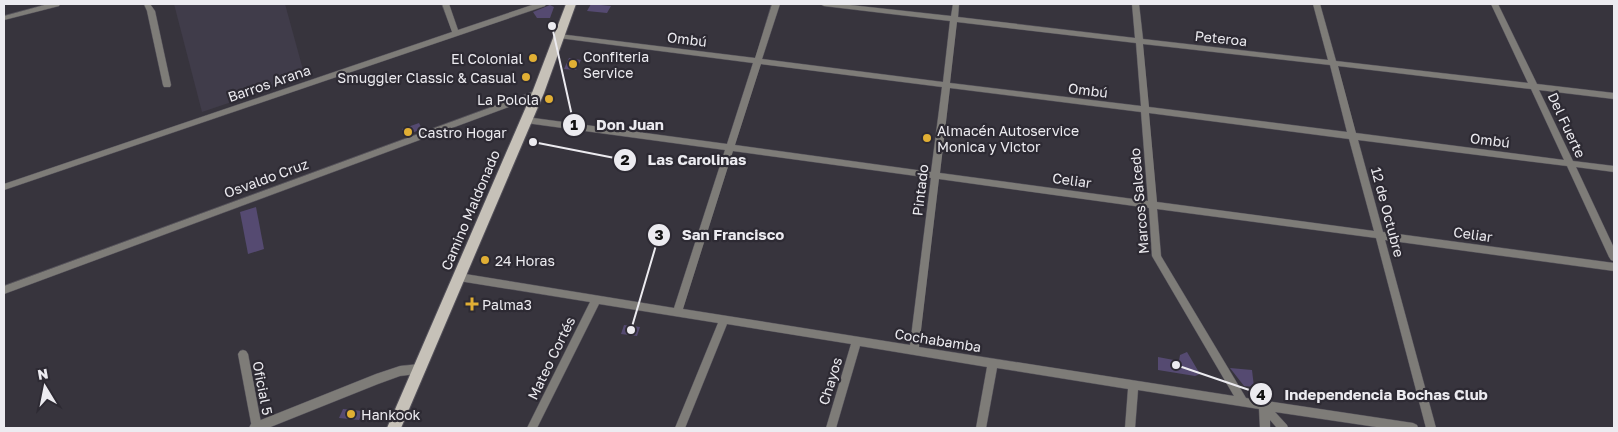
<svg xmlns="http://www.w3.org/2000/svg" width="1618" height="432" font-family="'Golos Text',sans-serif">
<rect width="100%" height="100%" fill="#37343d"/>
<polygon fill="#403c4a" points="174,4 285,4 305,77 202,112"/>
<g fill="#554a71">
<polygon points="591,4 611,6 607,13 587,11"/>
<polygon points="550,5 554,7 550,18 537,18 533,12"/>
<polygon points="569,58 581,60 576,70 564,69"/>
<polygon points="419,123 422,129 404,136 402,129"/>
<polygon points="256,207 264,249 248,254 240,212"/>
<polygon points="624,325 640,327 637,336 621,334"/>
<polygon points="1187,352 1200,374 1195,376 1158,370 1158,357 1179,361 1180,355"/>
<polygon points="1230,368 1252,370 1254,387 1244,386"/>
<polygon points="343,409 363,411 359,420 339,418"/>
</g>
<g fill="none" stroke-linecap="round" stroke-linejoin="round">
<defs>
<g id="minor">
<polygon points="48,4 60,4 59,6 4,20 4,16"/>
<polygon points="144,4 150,4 155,11 171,85 170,87 164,87 163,85 147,11"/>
<polygon points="442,4 449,4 458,30 535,4 546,4 545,6 4,190 4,184 452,32"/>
<path d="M772 4H780L762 59 943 82 950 21 824 6 820 4H841L951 16 953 4H959L958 17 1135 38 1132 4H1139L1143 39 1328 60 1313 4H1320L1336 61 1528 83 1491 4H1498L1537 84 1614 93V99L1539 90 1573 161 1614 166V172L1576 167 1614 248V261L1611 260 1609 257 1567 166 1358 140 1383 232 1614 263V271L1385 240 1436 428H1426L1376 238 1157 209 1161 256 1246 398 1413 423 1417 425 1418 428H1383L1275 412 1287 425 1288 428H1277L1270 420V428H1260L1259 409 1138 390 1135 428H1125L1128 389 997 368 986 428H976L987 367 860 346 836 428H826L851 344 727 324 685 428H675L718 323 599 304 537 428H527L590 302 459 281 456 280 454 277 456 274 459 273 674 308 725 150 526 123 522 120 523 118 526 117 727 144 753 63 559 38 555 36 559 34 755 58ZM957 22 1136 43 1141 106 950 83ZM1143 44 1330 65 1347 132 1149 107ZM761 64 942 87 931 172 735 145ZM1338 66 1531 89 1564 160 1356 133ZM950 88 1141 112 1148 201 940 173ZM1149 113 1349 139 1374 231 1157 202ZM733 151 931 178 910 345 683 309ZM939 179 1149 208 1152 256 1234 396 919 347Z"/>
<polygon points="243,350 246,351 248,354 262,428 252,428 238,354 240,351"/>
</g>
<g id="tertiary">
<polygon points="538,90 542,93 541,95 4,294 4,286"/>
<polygon points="420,364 424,365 426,369 424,373 400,376 378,384 268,428 249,428 251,424 376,374 400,366"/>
</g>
<polygon id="primary" points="566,4 576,4 544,93 401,428 387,428 532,93"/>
</defs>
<use href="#minor" stroke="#54515a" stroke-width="1"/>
<use href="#tertiary" stroke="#54515a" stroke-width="1"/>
<use href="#primary" stroke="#54515a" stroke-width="2"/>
<use href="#minor" fill="#7e7c78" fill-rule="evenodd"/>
<use href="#tertiary" fill="#7e7c78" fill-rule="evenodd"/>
<use href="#primary" fill="#c6c1b8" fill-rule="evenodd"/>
</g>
<g fill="#e1af34" stroke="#2d2a33" stroke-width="2">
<circle cx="533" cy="58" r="5"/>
<circle cx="573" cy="64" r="5"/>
<circle cx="526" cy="77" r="5"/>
<circle cx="549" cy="99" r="5"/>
<circle cx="408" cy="132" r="5"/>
<circle cx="927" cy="138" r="5"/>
<circle cx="485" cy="260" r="5"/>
<path d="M469.5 296.5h5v5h5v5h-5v5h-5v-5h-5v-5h5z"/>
<circle cx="351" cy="414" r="5"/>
</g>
<g text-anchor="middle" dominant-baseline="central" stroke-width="4.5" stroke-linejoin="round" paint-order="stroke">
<g font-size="14" fill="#ecebf0" stroke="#2d2a33">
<text transform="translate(1221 38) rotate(6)">Peteroa</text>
<text transform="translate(687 39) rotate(7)">Ombú</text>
<text transform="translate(269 83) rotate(-19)">Barros Arana</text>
<text transform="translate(1088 90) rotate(7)">Ombú</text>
<text transform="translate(1567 125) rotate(65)">Del Fuerte</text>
<text transform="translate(1490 140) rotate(7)">Ombú</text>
<text transform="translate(266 178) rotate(-20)">Osvaldo Cruz</text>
<text transform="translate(1072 180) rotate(8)">Celiar</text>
<text transform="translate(920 190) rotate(-83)">Pintado</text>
<text transform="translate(1139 201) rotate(-95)">Marcos Salcedo</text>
<text transform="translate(470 210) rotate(-67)">Camino Maldonado</text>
<text transform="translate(1388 212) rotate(75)">12 de Octubre</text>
<text transform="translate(1473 234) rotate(8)">Celiar</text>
<text transform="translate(938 340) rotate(9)">Cochabamba</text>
<text transform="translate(551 358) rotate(-64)">Mateo Cortés</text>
<text transform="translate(830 381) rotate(-73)">Chayos</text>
<text transform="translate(263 388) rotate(79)">Oficial 5</text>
</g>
<g font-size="14" fill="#ecebf0" stroke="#2d2a33" text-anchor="start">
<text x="583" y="56">Confiteria<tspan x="583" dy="16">Service</tspan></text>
<text x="523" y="58" text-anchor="end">El Colonial</text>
<text x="516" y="77" text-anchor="end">Smuggler Classic &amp; Casual</text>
<text x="539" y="99" text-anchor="end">La Polola</text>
<text x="937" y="130">Almacén Autoservice<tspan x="937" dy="16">Monica y Victor</tspan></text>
<text x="418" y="132">Castro Hogar</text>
<text x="495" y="260">24 Horas</text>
<text x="482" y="304">Palma3</text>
<text x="361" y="414">Hankook</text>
</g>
</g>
<path fill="none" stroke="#ecebf0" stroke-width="2" d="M552 26L574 125M533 142L625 160M631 330L659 235M1176 365L1261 394"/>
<g fill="#ecebf0" stroke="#2d2a33" stroke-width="2">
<circle cx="552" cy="26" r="5"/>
<circle cx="533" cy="142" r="5"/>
<circle cx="631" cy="330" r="5"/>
<circle cx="1176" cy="365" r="5"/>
<circle cx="574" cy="125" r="12"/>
<circle cx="625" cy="160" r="12"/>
<circle cx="659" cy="235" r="12"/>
<circle cx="1261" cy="394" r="12"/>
</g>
<g font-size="15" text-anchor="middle" font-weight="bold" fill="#111">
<text x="574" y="130">1</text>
<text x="625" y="165">2</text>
<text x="659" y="240">3</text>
<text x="1261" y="400">4</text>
</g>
<g font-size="15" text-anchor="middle" font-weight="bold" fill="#ecebf0" stroke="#2d2a33" stroke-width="4.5" stroke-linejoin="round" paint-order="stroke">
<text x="630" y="130">Don Juan</text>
<text x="697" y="165">Las Carolinas</text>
<text x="733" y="240">San Francisco</text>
<text x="1386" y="400">Independencia Bochas Club</text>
</g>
<rect width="1618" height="432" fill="none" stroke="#ecebf0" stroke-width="10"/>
<g transform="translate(45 387) rotate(350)" stroke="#2d2a33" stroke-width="4" paint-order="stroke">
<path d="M0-4L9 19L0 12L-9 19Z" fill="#ecebf0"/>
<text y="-8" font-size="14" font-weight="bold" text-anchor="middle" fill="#ecebf0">N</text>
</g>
</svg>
